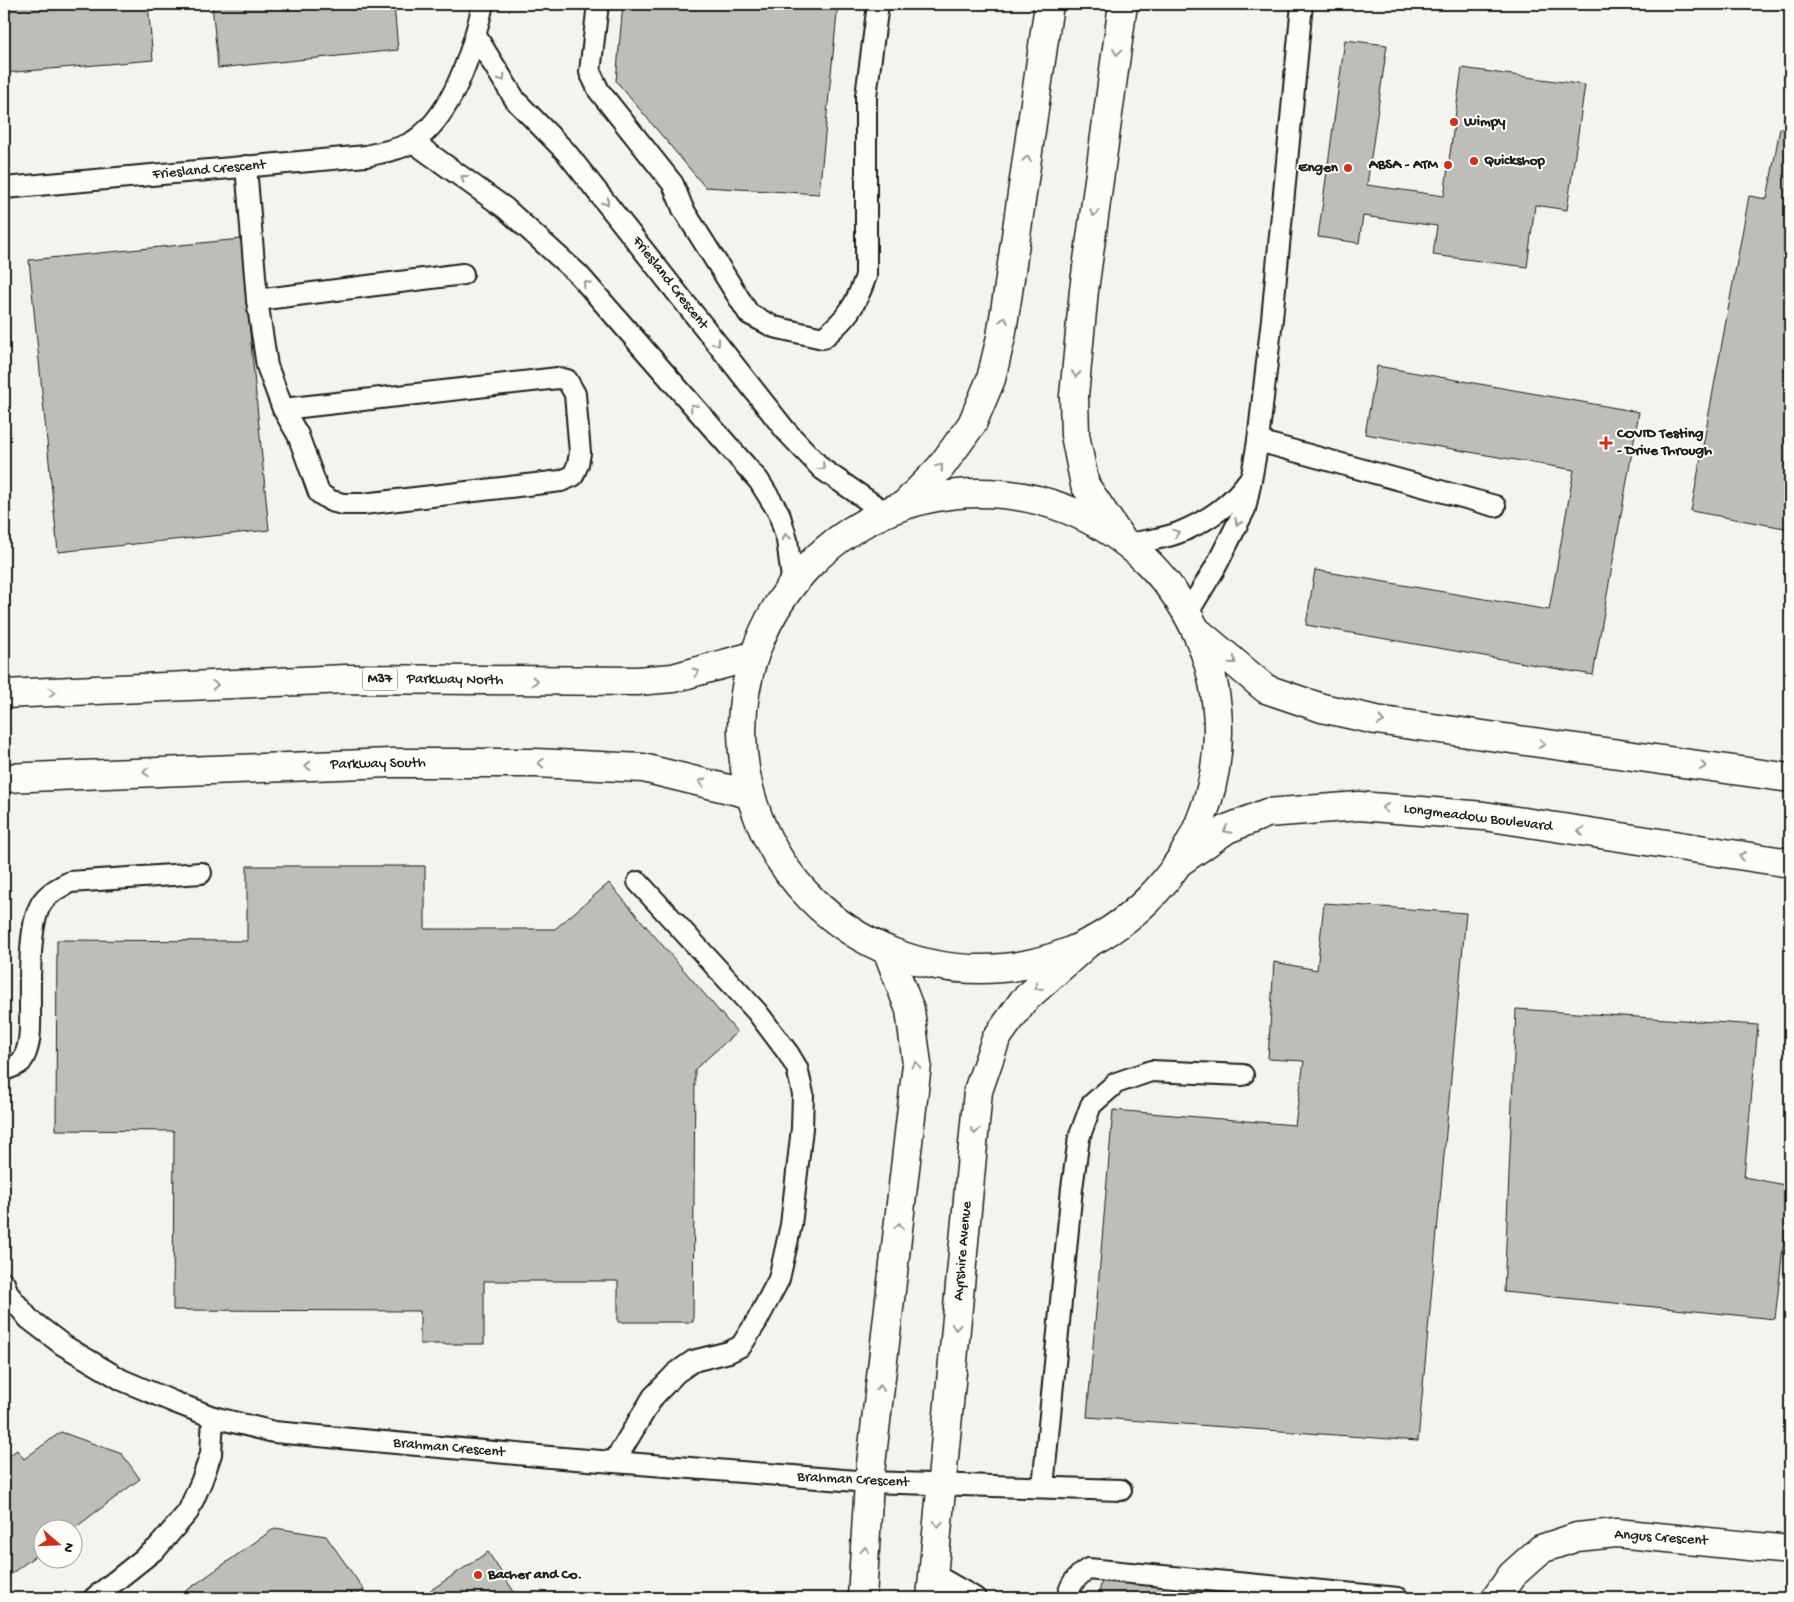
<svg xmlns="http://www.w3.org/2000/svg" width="1794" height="1602" font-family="'Gochi Hand',sans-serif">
<rect width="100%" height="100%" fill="#f4f3ee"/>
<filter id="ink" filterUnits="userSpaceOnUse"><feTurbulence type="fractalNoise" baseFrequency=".02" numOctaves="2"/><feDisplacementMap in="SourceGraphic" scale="10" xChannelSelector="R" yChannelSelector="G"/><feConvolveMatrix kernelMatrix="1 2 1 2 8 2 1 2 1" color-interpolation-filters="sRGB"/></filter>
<g filter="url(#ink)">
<g fill="#bebdba" stroke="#1c1c1c">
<polygon points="4,4 148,4 153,60 4,73"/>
<polygon points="212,4 394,4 398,50 218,68"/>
<polygon points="623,4 838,4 819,194 705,187 616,81"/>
<polygon points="1345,40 1387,45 1367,185 1444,196 1462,68 1585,85 1567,210 1535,205 1527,267 1433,255 1437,226 1363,216 1359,243 1318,237"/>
<polygon points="1780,128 1790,130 1790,529 1691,511 1749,196 1767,199"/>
<polygon points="241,239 269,530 58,552 29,260"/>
<polygon points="1377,366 1639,412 1593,675 1306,625 1315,570 1549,610 1574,470 1365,434"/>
<polygon points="247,866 425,866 425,929 555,929 609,883 737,1032 695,1069 693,1322 618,1322 618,1281 484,1281 484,1344 420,1344 420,1311 173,1310 174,1131 56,1130 57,940 247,941"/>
<polygon points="1324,903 1466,913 1418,1441 1087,1417 1113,1110 1295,1125 1304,1061 1268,1059 1274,962 1317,970"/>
<polygon points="1516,1009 1758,1025 1744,1177 1790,1186 1775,1319 1504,1292"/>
<polygon points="61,1432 122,1454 140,1479 72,1530 42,1530 42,1551 4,1579 4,1459 17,1450 24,1459"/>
<polygon points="275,1528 326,1536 364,1590 352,1598 176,1598"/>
<polygon points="488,1552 518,1598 419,1598"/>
<polygon points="1102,1579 1297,1598 1098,1598"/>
</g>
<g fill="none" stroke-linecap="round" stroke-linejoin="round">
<defs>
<g id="service">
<path d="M598 4 590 72 599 91 673 184 683 209 749 314 774 327 823 338C848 317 855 307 866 276V96L878 4"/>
<polyline points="476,36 516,101 566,152 786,431 822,469 883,511"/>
<polyline points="413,142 505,208 579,275 759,481 779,513 787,540 793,586"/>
<polyline points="246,166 257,300 267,366 283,409 298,435 319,493 331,501 343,504 363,504 561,481 573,476 578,464 580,453 575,394 567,380 558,378 283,409"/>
<path d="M4 188 366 156C382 152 400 150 414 141 454 114 473 49 483 4"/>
<polyline points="257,300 463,274"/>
<polyline points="1258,441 1495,506"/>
<path d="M1128 544C1144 541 1162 539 1178 533 1206 522 1230 506 1248 481"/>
<polyline points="1187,614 1215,568 1245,509 1252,475 1258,441 1272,319 1302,4"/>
<path d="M4 1070C9 1068 17 1066 21 1062 32 1047 30 1024 30 1006 30 982 28 920 43 901 50 892 60 887 70 882L201 873"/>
<polyline points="4,1283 9,1295 29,1319 63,1345 122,1380 174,1402 213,1417 274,1432 550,1457 869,1482 1121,1490"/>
<polyline points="614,1462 653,1397 676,1373 693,1361 729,1352 741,1346 757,1321 779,1279 791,1225 802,1128 803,1094 797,1068 788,1053 757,1012 638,882"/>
<polyline points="1043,1487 1072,1188 1079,1138 1091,1105 1116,1083 1151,1071 1243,1075"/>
<polyline points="933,1574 975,1598"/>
<polyline points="94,1598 157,1548 188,1512 202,1480 211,1454 213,1417"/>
<path d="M1068 1598C1069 1584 1077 1576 1088 1569L1398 1598"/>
</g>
<g id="minor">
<polyline points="862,1598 869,1482 917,1064 910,1010 889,955"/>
<polyline points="931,1598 978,1091 996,1039 1023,1001 1088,943"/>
<polyline points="1496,1598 1512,1575 1541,1549 1577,1537 1616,1533 1790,1550"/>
</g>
<g id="secondary">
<polyline points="1196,630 1266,689 1322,708 1376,720 1790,778"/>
<polyline points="1178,863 1227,829 1267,813 1359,806 1484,816 1790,863"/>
</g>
<g id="primary">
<circle cx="980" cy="731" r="238"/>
<polyline points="4,694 346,679 637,681 673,678 753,656"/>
<polyline points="4,778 391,763 535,763 643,768 749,794"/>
</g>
<g id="motorway">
<polyline points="907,502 940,468 972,424 991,379 1001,337 1008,292 1049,4"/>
<polyline points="1120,537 1085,485 1075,435 1074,396 1084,290 1123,4"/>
</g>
</defs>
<use href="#service" stroke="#1c1c1c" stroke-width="24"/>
<use href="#minor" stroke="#1c1c1c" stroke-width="31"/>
<use href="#secondary" stroke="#1c1c1c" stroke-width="31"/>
<use href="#primary" stroke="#1c1c1c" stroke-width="31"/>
<use href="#motorway" stroke="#1c1c1c" stroke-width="31"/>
<use href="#service" stroke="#fdfcf7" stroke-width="20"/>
<use href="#minor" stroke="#fdfcf7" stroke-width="28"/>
<use href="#secondary" stroke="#fdfcf7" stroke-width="28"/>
<use href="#primary" stroke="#fdfcf7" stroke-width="28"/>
<use href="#motorway" stroke="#fdfcf7" stroke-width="28"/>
</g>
<defs><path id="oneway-chevron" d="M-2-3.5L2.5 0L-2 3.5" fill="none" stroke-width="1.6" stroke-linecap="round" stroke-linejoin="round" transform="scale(1.25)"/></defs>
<g stroke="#989794">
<use href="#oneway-chevron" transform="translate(1117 52) rotate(98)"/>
<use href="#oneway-chevron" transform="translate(502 78) rotate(58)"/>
<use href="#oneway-chevron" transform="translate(1027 159) rotate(-82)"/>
<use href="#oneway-chevron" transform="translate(464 178) rotate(-144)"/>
<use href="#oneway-chevron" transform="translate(606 202) rotate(52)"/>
<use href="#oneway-chevron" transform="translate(1094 213) rotate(98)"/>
<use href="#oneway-chevron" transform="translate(586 284) rotate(-131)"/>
<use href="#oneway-chevron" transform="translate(1004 320) rotate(-80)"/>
<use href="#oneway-chevron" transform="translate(717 343) rotate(52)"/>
<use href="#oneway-chevron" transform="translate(1076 374) rotate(95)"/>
<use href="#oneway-chevron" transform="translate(693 407) rotate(-131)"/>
<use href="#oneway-chevron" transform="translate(822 467) rotate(41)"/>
<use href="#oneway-chevron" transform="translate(940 467) rotate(-50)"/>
<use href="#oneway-chevron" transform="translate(1238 522) rotate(117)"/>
<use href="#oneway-chevron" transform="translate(1176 533) rotate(-19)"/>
<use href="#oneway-chevron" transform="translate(786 537) rotate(-104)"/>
<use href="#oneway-chevron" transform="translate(1233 661) rotate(40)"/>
<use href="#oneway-chevron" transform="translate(696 672) rotate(-15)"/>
<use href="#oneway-chevron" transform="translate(535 681) rotate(1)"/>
<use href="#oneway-chevron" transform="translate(215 685) rotate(-3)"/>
<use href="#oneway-chevron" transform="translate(52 692) rotate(-3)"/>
<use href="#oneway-chevron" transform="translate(1381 721) rotate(9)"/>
<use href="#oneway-chevron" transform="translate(1542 744) rotate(8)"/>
<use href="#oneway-chevron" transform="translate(541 763) rotate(-178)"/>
<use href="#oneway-chevron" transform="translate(308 766) rotate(178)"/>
<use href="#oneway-chevron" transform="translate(1703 766) rotate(8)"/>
<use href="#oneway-chevron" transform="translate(146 772) rotate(178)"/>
<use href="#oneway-chevron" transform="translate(702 782) rotate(-166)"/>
<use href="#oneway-chevron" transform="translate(1385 808) rotate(-175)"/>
<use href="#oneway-chevron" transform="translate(1227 830) rotate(152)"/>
<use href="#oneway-chevron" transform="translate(1581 831) rotate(-171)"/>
<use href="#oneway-chevron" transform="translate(1742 856) rotate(-171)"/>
<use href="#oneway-chevron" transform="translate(1038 987) rotate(139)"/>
<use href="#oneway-chevron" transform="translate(916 1065) rotate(-89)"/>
<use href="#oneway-chevron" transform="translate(975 1131) rotate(95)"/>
<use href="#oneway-chevron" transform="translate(899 1226) rotate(-83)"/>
<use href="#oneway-chevron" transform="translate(956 1327) rotate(95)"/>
<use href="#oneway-chevron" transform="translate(880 1388) rotate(-83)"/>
<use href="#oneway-chevron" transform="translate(938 1524) rotate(95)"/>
<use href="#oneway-chevron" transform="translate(865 1550) rotate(-86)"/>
</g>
</g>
<g fill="#c8321e" stroke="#fdfcf7" stroke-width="2">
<circle cx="1454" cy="122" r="5"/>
<circle cx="1474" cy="161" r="5"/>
<circle cx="1448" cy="165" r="5"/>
<circle cx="1348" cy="168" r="5"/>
<path d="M1603.5 435.5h5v5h5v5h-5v5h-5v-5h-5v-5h5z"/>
<circle cx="478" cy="1575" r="5"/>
</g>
<g text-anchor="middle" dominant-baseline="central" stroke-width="4" stroke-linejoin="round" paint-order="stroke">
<rect fill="#fdfcf7" stroke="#605f5e" stroke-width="1" x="362.5" y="667.5" width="35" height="23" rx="4"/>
<g font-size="14" font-weight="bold" fill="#1c1c1c">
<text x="380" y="679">M37</text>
</g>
<g font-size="15" font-weight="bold" fill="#1c1c1c" stroke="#fdfcf7" text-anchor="start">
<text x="1464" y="122">Wimpy</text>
<text x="1484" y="161">Quickshop</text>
<text x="1438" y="165" text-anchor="end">ABSA - ATM</text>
<text x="1338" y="168" text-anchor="end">Engen</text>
<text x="1617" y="434">COVID Testing<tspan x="1617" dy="17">- Drive Through</tspan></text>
<text x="488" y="1575">Bacher and Co.</text>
</g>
<g font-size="15" fill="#1c1c1c" stroke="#fdfcf7">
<text transform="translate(209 170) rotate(-5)">Friesland Crescent</text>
<text transform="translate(670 283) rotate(52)">Friesland Crescent</text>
<text transform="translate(455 680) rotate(1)">Parkway North</text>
<text transform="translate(378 764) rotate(-1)">Parkway South</text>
<text transform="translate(1478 818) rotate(7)">Longmeadow Boulevard</text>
<text transform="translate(963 1251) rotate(-85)">Ayrshire Avenue</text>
<text transform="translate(449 1448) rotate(5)">Brahman Crescent</text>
<text transform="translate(853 1480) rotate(3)">Brahman Crescent</text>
<text transform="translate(1661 1538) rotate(4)">Angus Crescent</text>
</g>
</g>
<rect width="1794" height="1602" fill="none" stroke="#fdfcf7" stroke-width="20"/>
<rect x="10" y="10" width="1774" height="1582" fill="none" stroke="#1c1c1c" stroke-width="2" filter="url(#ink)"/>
<g transform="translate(58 1544) rotate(109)"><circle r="24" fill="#fdfcf7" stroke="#a3a29f"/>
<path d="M0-4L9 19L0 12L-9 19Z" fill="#c8321e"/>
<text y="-8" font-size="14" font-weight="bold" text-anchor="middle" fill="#1c1c1c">N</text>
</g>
</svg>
